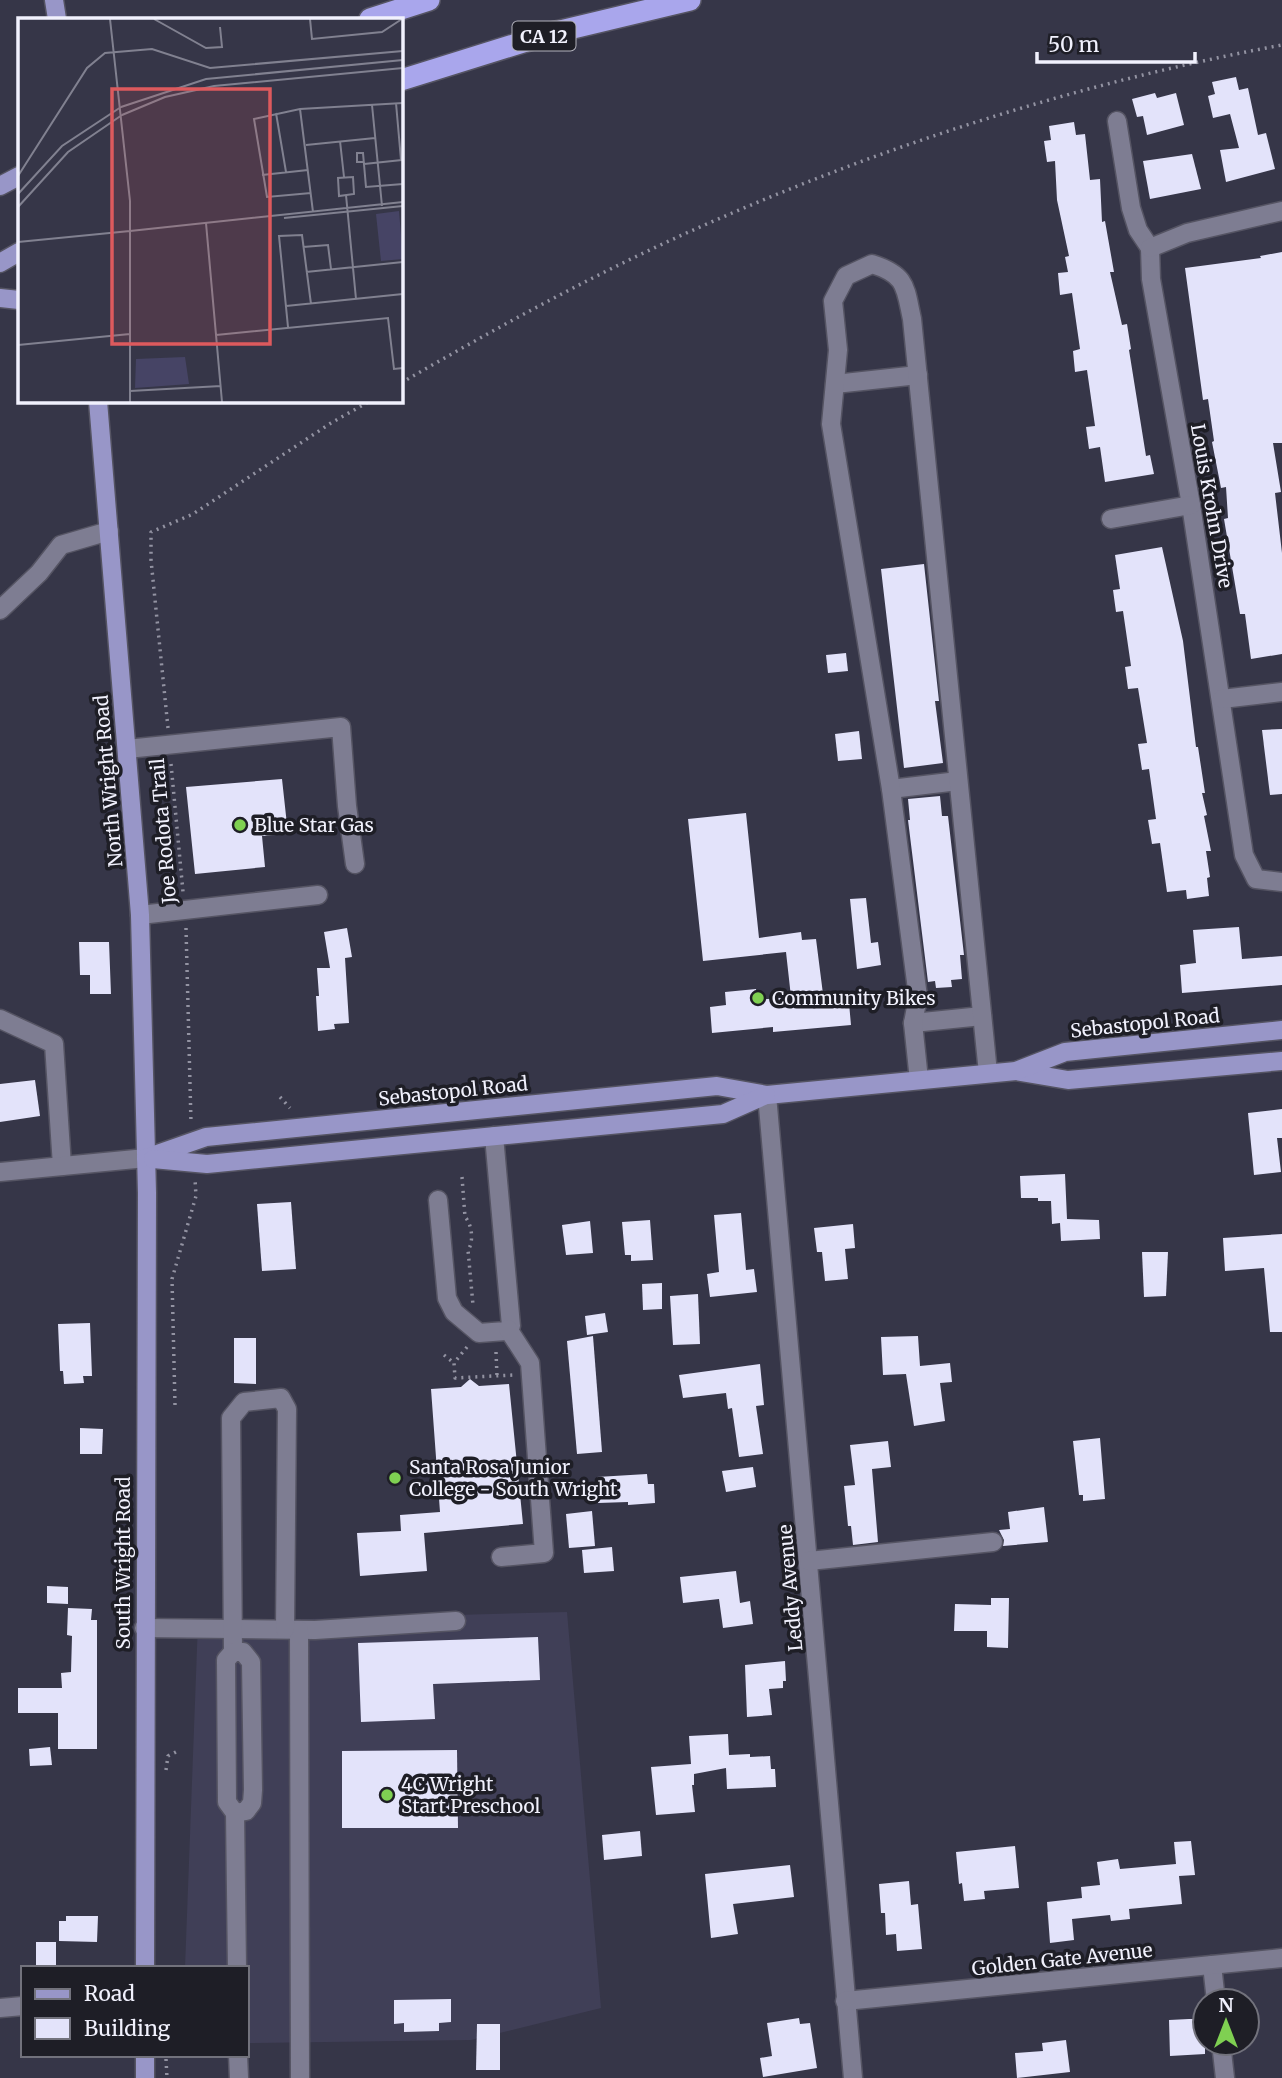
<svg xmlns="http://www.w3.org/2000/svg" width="1282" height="2078" font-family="Merriweather,serif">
<rect width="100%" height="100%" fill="#363648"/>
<polygon fill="#403f57" points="567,1612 601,2008 471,2040 247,2043 247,1968 185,1968 198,1622"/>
<g fill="#e3e3fa">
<polygon points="1236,77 1239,90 1248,88 1258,135 1266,133 1275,169 1226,182 1220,150 1239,148 1230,114 1213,118 1208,96 1215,94 1212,82"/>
<polygon points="1155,93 1157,98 1176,93 1184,125 1147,135 1143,116 1137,117 1132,99"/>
<polygon points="1074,122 1076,135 1085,134 1090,180 1100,179 1102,222 1105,221 1114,272 1110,272 1122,325 1127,324 1131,349 1129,350 1146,456 1150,455 1154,474 1105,482 1100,447 1089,449 1086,427 1095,426 1087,370 1075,372 1073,351 1080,349 1072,293 1060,295 1058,273 1068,272 1065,257 1069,256 1057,200 1055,161 1047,162 1044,141 1051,140 1049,126"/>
<polygon points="1192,154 1201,189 1150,199 1143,161"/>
<polygon points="1282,252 1282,443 1273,443 1281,492 1275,493 1282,553 1282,654 1251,659 1245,614 1240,614 1224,519 1228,518 1226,487 1221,488 1212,442 1214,441 1208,399 1203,400 1185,268 1261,258 1260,256"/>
<polygon points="1162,547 1183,641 1196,747 1198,747 1205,793 1202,793 1207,815 1204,816 1211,851 1206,851 1210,877 1207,878 1209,896 1187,899 1186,890 1167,892 1160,843 1152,844 1148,820 1156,819 1149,769 1142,770 1138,744 1147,743 1138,688 1128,689 1125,667 1131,666 1123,611 1116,612 1113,590 1120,589 1115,555"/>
<polygon points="924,564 939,701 935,701 943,763 904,768 881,569"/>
<polygon points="846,653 848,671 828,673 826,655"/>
<polygon points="1282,729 1282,794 1270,795 1262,730"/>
<polygon points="859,731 862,759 838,761 835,734"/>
<polygon points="282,779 288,834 262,836 265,867 195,874 186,787"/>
<polygon points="940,796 942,816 948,816 964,955 960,955 962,979 951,980 952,987 936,988 935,981 928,982 908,820 910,820 908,799"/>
<polygon points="746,813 759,938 801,932 802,940 816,939 823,994 848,992 851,1025 773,1032 773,1027 712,1033 710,1007 726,1005 725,992 756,989 757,1000 791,997 786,952 703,961 688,819"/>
<polygon points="866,898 871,943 878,942 881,965 857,969 850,899"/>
<polygon points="1239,927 1242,959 1282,956 1282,985 1182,993 1180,965 1196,963 1193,930"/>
<polygon points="347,928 352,957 345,958 349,1023 334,1024 335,1029 318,1031 316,996 319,996 317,968 330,968 324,932"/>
<polygon points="79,942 109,942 111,994 90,994 90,975 80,975"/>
<polygon points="35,1080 40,1116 0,1122 0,1084"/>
<polygon points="1282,1109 1282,1138 1277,1138 1281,1172 1254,1175 1248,1113"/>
<polygon points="1065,1174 1067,1219 1099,1220 1100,1239 1061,1241 1060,1223 1052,1224 1051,1201 1038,1201 1038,1198 1021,1198 1020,1176"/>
<polygon points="291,1202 296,1269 262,1271 257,1204"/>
<polygon points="741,1213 746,1270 754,1269 757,1292 710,1297 707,1274 719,1272 714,1215"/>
<polygon points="650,1220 653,1260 631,1261 631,1255 625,1255 622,1222"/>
<polygon points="590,1221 593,1253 566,1255 562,1225"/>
<polygon points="853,1224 855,1248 845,1249 848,1279 825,1281 822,1252 817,1252 814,1228"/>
<polygon points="1282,1234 1282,1332 1270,1332 1264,1268 1225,1271 1223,1238"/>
<polygon points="1142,1252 1168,1252 1166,1296 1144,1297"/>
<polygon points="662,1283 662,1309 643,1310 642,1284"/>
<polygon points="698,1294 700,1344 673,1345 670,1296"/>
<polygon points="605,1313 608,1332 587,1335 585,1316"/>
<polygon points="90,1323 92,1376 83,1376 84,1383 64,1384 63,1371 60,1371 58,1324"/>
<polygon points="593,1336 602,1452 577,1454 567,1341"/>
<polygon points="918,1336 920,1366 950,1363 952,1382 940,1383 945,1421 914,1426 906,1374 883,1375 881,1337"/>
<polygon points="234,1338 256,1338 256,1384 234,1383"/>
<polygon points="760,1364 764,1405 756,1406 763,1454 739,1457 732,1408 728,1409 726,1393 683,1398 679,1375"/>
<polygon points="470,1379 479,1386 509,1384 523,1524 424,1533 427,1571 360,1576 357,1533 401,1531 400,1515 440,1512 431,1389 461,1387"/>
<polygon points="80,1428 103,1429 102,1454 80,1454"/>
<polygon points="1100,1438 1105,1499 1083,1501 1083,1495 1079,1495 1073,1441"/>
<polygon points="888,1441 891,1467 872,1469 878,1542 853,1545 851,1526 848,1526 844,1486 855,1485 850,1445"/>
<polygon points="753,1467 756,1487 726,1492 722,1471"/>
<polygon points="647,1474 648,1484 654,1484 655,1503 628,1505 628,1502 598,1503 597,1477"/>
<polygon points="1044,1507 1048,1542 1003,1546 1004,1540 999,1530 1010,1529 1008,1512"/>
<polygon points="592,1511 595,1546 569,1548 566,1514"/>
<polygon points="612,1547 614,1571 584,1573 582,1550"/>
<polygon points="736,1571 740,1603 750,1601 753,1624 723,1628 719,1599 683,1603 680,1577"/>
<polygon points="47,1586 68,1587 68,1604 47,1603"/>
<polygon points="991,1598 1009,1598 1008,1648 987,1647 987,1631 954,1631 955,1604 991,1605"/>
<polygon points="68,1608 92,1609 91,1620 97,1620 97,1749 58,1749 58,1713 18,1713 18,1688 62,1688 61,1673 71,1672 72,1636 67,1635"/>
<polygon points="538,1637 540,1680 433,1684 435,1719 361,1722 358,1643"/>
<polygon points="785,1661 786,1681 783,1681 783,1688 769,1689 772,1715 747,1717 745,1665"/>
<polygon points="728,1734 729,1755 750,1754 750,1757 770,1756 771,1769 775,1769 776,1787 727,1789 726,1768 694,1774 694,1785 692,1785 695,1812 656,1815 651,1767 691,1764 689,1736"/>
<polygon points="50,1747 52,1765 30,1766 29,1749"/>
<polygon points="457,1750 458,1828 342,1828 342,1751"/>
<polygon points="640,1831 642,1856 604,1860 602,1835"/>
<polygon points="1191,1841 1195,1875 1179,1876 1182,1904 1129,1909 1130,1919 1111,1921 1110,1915 1072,1919 1074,1940 1050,1943 1047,1902 1082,1898 1081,1887 1100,1885 1097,1862 1118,1859 1120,1869 1176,1864 1174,1842"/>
<polygon points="1015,1846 1019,1888 984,1891 985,1899 964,1901 962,1883 959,1884 956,1852"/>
<polygon points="790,1865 794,1897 733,1904 738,1934 711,1938 705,1874"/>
<polygon points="909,1881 911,1905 918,1904 922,1949 897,1951 896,1934 886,1935 885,1913 881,1913 879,1884"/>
<polygon points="66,1916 98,1916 97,1942 59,1941 59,1921 66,1921"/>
<rect x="36" y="1942" width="20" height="23"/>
<polygon points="451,1999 451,2022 439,2023 439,2031 404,2032 404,2023 394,2024 394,2000"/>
<polygon points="799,2018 800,2024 810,2023 817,2068 763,2077 760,2058 772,2056 767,2023"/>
<polygon points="1189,2019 1199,2019 1199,2028 1205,2027 1205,2054 1170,2056 1169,2020"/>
<polygon points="477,2024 500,2024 500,2070 476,2070"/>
<polygon points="1066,2040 1070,2072 1017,2078 1015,2053 1043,2051 1042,2043"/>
</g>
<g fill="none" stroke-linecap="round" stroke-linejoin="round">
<defs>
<g id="minor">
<polyline points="1117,121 1131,208 1138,230 1150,248"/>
<polyline points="1150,248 1151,279 1191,505 1244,855 1256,879 1282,882"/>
<polyline points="1150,248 1187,233 1282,211"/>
<polyline points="835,384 918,375"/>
<polyline points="1111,519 1191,505"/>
<polyline points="0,610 39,573 61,545 109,531"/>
<polyline points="1222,699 1282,692"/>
<polyline points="127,749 341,727 347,806 355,864"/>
<polyline points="891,789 958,781"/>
<polyline points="140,915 318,895"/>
<polyline points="0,1019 54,1044 62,1166"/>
<polyline points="913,1023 982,1016"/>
<path d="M919 1080 913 1023 918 997 891 789 831 424 838 350 833 301 846 276 872 264C907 275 905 287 912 319L988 1073"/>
<polyline points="767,1095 853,2078"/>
<polyline points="0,1172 146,1158"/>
<polyline points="438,1200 447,1298 454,1312 479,1333 506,1331 511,1326 494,1136"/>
<polyline points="501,1557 544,1553 530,1363 508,1329"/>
<polyline points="809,1561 993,1542"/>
<polyline points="144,1628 315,1630 456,1621"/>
<polyline points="299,1630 300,2078"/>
<polyline points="233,1652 231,1418 244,1402 281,1398 287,1409 285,1629"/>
<polyline points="235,1813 246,1811 252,1803 253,1790 251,1662 243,1652 233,1652 226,1660 227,1802 235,1813 237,1968"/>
<polyline points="1212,1965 1216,2001"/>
<polyline points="845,2001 1282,1958"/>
<polyline points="0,2008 23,2006"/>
<polyline points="1221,2043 1225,2078"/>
<polyline points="238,2055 239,2078"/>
</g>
<g id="major">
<polyline points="54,0 57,19"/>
<polyline points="0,186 19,176"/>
<polyline points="0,263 19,252"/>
<polyline points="0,298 19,300"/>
<polyline points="98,401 140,915 147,1193 145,1968"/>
<polyline points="1016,1071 1068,1080 1282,1061"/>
<polyline points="146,1158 206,1137 717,1086 767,1095 1016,1071 1065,1052 1282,1030"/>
<polyline points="153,1159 207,1164 723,1114 766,1095"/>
<polyline points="145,2055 145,2078"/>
</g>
<g id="highway">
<polyline points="370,19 429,0"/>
<polyline points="401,80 552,33 690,0"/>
</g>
</defs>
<use href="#minor" stroke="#555463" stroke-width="21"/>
<use href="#major" stroke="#555463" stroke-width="21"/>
<use href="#highway" stroke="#555463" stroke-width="24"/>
<g stroke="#9393a2" stroke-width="3.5" stroke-dasharray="2 5" stroke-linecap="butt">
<path d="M401 383C503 324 607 267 716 220 897 141 1088 81 1282 45"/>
<polyline points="168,728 151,560 151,532 193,514 331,423 370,401"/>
<polyline points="171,764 183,892"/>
<polyline points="186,928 191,1123"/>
<polyline points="280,1097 290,1108"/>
<path d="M462 1177 465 1217C472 1224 474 1242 468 1250L473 1305"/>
<polyline points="467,1347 454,1363 455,1378 513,1375"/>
<polyline points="496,1352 497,1376"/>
<polyline points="444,1355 454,1363"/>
<polyline points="175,1405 172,1279 196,1196 195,1179"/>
<polyline points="166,1770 168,1756 176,1752"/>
<polyline points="166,2059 167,2078"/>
</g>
<use href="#minor" stroke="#7e7d92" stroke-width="18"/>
<use href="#major" stroke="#9896c8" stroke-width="18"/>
<use href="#highway" stroke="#a9a6ec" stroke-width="21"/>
</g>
<g fill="#7fd052" stroke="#1e1e26" stroke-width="2.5">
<circle cx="240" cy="825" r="7"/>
<circle cx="758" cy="998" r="7"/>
<circle cx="395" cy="1478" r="7"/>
<circle cx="387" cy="1795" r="7"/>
</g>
<g text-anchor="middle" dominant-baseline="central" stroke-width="7" stroke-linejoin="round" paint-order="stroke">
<rect fill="#1e1e26" stroke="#b2b2bc" stroke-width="2" x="512.5" y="21.5" width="63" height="29" rx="5"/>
<g font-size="18" font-weight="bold" fill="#f1f1fd">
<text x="544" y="36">CA 12</text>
</g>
<g font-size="19" fill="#f1f1fd" stroke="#1e1e26">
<text transform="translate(1212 506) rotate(80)">Louis Krohn Drive</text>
<text transform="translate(108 781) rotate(-95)">North Wright Road</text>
<text transform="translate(163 831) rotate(-95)">Joe Rodota Trail</text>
<text transform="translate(1145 1023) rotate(-6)">Sebastopol Road</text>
<text transform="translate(453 1091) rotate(-6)">Sebastopol Road</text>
<text transform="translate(123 1563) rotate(-90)">South Wright Road</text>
<text transform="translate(790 1588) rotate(-95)">Leddy Avenue</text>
<text transform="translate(1062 1959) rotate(-6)">Golden Gate Avenue</text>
</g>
<g font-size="19" fill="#f1f1fd" stroke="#1e1e26" text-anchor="start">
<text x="254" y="825">Blue Star Gas</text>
<text x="772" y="998">Community Bikes</text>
<text x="409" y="1467">Santa Rosa Junior<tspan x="409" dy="22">College - South Wright</tspan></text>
<text x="401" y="1784">4C Wright<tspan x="401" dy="22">Start Preschool</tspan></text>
</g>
</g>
<g transform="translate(18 18)">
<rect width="385" height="385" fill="#363648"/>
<path d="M381 193 385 241 363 243 358 196ZM167 339 171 366 117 370 118 341Z" fill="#464465"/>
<path fill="none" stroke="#818190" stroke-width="2" d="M92 1 112 183V384M136 1 188 30 204 29 202 9M292 1 294 21 364 14 384 1M378 85 383 142M354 87 364 188M103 89 188 61 385 42M282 91 295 194M258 95 268 154M104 97 147 79 196 68 385 50M322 123 326 159M288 127 357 120M346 144H339V135H345L348 169 385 166M346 146 384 142M244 157 290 152M0 158 69 50 87 35 134 31 192 50 385 33M335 159 336 176 321 178 320 160ZM293 175 249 179 236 101 282 91 385 85M0 176 44 128 103 89M328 177 338 281M0 189 50 134 104 97M266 200 385 188M188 205 204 384M112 213 385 184M0 224 112 213M285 229 310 227 313 251M288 254 385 244M268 288 385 276M270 309 261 218 284 217 293 286M198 317 370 300 376 351 385 350M0 327 112 316M112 373 203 368"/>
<path fill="#dd5a5d" fill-opacity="0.15" stroke="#dd5a5d" stroke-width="3.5" d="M94 71H252V326H94Z"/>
<rect width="385" height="385" fill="none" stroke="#f1f1fd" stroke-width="3.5"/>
</g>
<rect x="21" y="1966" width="228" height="91" fill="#1e1e26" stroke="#72727c" stroke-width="2"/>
<rect x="35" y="1989" width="35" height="10" fill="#9896c8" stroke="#72727c" stroke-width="2"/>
<text x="84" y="2001" font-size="21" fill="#f1f1fd">Road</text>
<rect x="35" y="2018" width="35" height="21" fill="#e3e3fa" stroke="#72727c" stroke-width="2"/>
<text x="84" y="2036" font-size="21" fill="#f1f1fd">Building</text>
<g transform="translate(1226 2022)"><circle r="33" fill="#1e1e26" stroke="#72727c" stroke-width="2"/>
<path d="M0-5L12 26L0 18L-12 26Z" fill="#7fd052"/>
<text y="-10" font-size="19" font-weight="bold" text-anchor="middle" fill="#f1f1fd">N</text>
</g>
<path d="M1037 52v10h158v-10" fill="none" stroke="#f1f1fd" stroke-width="3.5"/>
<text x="1048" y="52" font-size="21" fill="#f1f1fd" stroke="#1e1e26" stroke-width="5" paint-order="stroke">50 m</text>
</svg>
